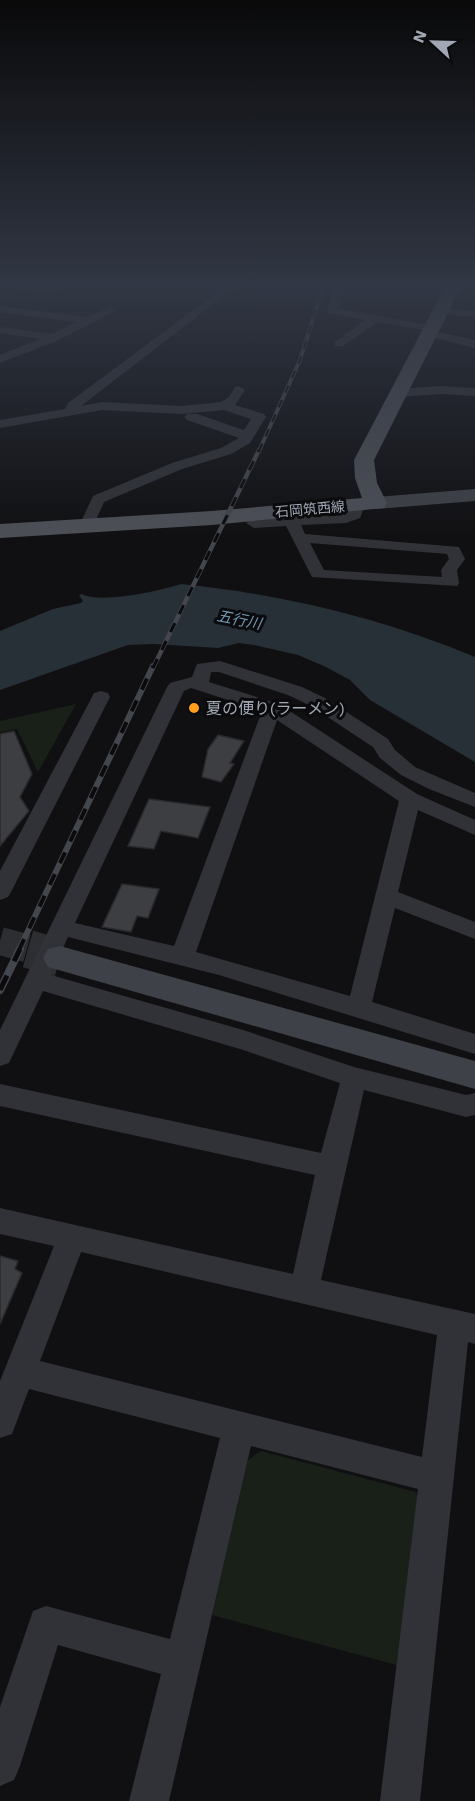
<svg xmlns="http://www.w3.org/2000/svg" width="475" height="1801" font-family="'Work Sans','Noto Sans JP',sans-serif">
<rect width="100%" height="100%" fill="#101012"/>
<g fill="#182018">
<polygon points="76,704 38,772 17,729 0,732 0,721"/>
<polygon points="261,1451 416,1492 421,1503 400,1666 212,1615 248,1460"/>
</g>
<path fill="#263036" d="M181 584C281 594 382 618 475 657V762L370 700 350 680 326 667 298 655 254 645 239 643 218 648 154 644 128 645 0 690V631L53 609 81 603 83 601 79 595 82 594C100 604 160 591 181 584Z"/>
<g fill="#3c3e42" stroke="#2a2a2e" stroke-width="1.5">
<polygon points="14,731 32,774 20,797 29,811 0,846 0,734"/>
<polygon points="218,735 244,741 230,763 234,764 221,782 202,777 208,749"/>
<polygon points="149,799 210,807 198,838 161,831 154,849 128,846"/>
<polygon points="122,884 159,889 148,918 137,916 131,932 102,927"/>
<polygon points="0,1256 18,1261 15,1269 22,1273 0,1324"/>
</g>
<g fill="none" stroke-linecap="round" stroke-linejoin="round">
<polyline stroke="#2d2e32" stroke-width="28" stroke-dasharray="28 14" stroke-linecap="butt" points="0,941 33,950"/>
<polyline stroke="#2d2e32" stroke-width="38" stroke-dasharray="38 19" stroke-linecap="butt" points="28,949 60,958"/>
<g fill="#313237" fill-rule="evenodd">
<polygon points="6,285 63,285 50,293 11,288"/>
<polygon points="227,285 238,285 81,406 102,402 182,406 221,402 229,397 235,387 239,386 245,390 235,405 264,414 266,417 250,443 231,454 182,469 104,502 92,529 82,529 79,526 93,496 172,463 221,448 239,438 187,420 185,417 187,414 197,414 244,430 251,419 224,410 182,414 102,410 0,428 0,420 65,409 68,403"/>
<polygon points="334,285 344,285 339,309 435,326 437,328 433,331 475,340 475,348 424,335 422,333 425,330 377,322 343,346 335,346 335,342 365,320 329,313 327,311"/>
<polygon points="0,306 87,317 111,307 117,310 59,340 0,363 0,355 40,339 0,333 0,327 52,334 76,322 0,312"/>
<polygon points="440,308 475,311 475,317 436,313 436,309"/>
<polygon points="440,386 475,388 475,396 440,394 399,397 393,393 399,389"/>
<path d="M358 501 365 505 360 518 346 523 301 525 305 534 459 547 465 559 457 570 459 583 457 586 312 577 286 526 254 528 246 523 254 518 344 514 348 512 353 502ZM310 543 447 554 449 559 441 570 442 577 324 570Z"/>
<path d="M220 661 302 687 325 698 388 739 395 750 415 767 475 793V807L429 789 401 775 380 758 373 747 311 706 288 695 219 672H211L209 682 279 704 417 794 475 820V835L418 810 398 892 475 922V939L395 908 372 1002 475 1034V1054L219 975 68 937 51 975 243 1030 354 1067 466 1095 475 1093V1115L466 1117 364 1090 321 1280 475 1314V1344L468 1342 420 1801H380L418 1489 251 1446 169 1801H129L161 1674 58 1645 20 1766 14 1780 0 1786V1707L33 1611 46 1606 170 1639 220 1438 29 1389 12 1434 0 1438V1381L54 1246 0 1234V1208L293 1274 315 1175 0 1106V1084L321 1153 340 1083 240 1049 43 991 9 1063 0 1066V1030L167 687 170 683 192 677 197 664ZM191 688 262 711 174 946 75 923 184 691ZM277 720 399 801 350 996 196 952ZM81 1252 437 1335 422 1457 40 1361Z"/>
<polygon points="101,691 108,693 110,697 11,892 8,897 0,900 0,871 92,697 94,693"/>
</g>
<g fill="#3e4147" fill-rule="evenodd">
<polygon points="475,489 475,501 376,509 369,507 366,503 369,499 376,497"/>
<polygon points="60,946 475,1061 475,1089 48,967 43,958 48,949"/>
</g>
<polygon fill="#4c4f56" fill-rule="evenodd" points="446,285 462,285 374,460 377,483 387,503 384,508 212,525 0,538 0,524 212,511 362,498 355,478 354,460"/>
<defs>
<polyline id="rail-far3" points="259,451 300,360 324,285"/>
<polyline id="rail-far2" points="153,668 259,450"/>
<polyline id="rail-far1" points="19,950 153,666"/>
<polyline id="rail" points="0,990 20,949"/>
</defs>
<use href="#rail-far3" stroke="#43464c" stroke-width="4"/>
<use href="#rail-far2" stroke="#43464c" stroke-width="4.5"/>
<use href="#rail-far1" stroke="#43464c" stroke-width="6"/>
<use href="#rail" stroke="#43464c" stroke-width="8"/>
<use href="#rail-far3" stroke="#0b0b0d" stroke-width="2" stroke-dasharray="8" stroke-linecap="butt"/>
<use href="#rail-far2" stroke="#0b0b0d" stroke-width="3" stroke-dasharray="10" stroke-linecap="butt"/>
<use href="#rail-far1" stroke="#0b0b0d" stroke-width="4" stroke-dasharray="12" stroke-linecap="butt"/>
<use href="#rail" stroke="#0b0b0d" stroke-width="5" stroke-dasharray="16" stroke-linecap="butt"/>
</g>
<linearGradient id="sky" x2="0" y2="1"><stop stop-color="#09090a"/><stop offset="0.53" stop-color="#313744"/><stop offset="1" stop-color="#313744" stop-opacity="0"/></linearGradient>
<rect width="475" height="537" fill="url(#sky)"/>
<circle fill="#ff9f1b" stroke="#0b0b0d" stroke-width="2" cx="194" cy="708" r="6"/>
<g text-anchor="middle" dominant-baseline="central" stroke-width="6" stroke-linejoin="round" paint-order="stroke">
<g font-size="14" fill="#a0a8b4" stroke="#0b0b0d">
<text transform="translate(310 509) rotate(-5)">石岡筑西線</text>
</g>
<g font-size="15" font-style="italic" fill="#729ab3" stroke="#0b0b0d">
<text transform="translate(239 620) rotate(11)">五行川</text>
</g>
<g font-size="16" fill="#a0a8b4" stroke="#0b0b0d" text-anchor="start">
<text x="206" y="708">夏の便り(ラーメン)</text>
</g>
</g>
<g transform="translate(433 42) rotate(292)" stroke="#0b0b0d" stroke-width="4.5" paint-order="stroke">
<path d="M0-4.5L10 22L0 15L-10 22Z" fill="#a0a8b4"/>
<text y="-9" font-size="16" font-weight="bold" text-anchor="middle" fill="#a0a8b4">N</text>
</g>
</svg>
